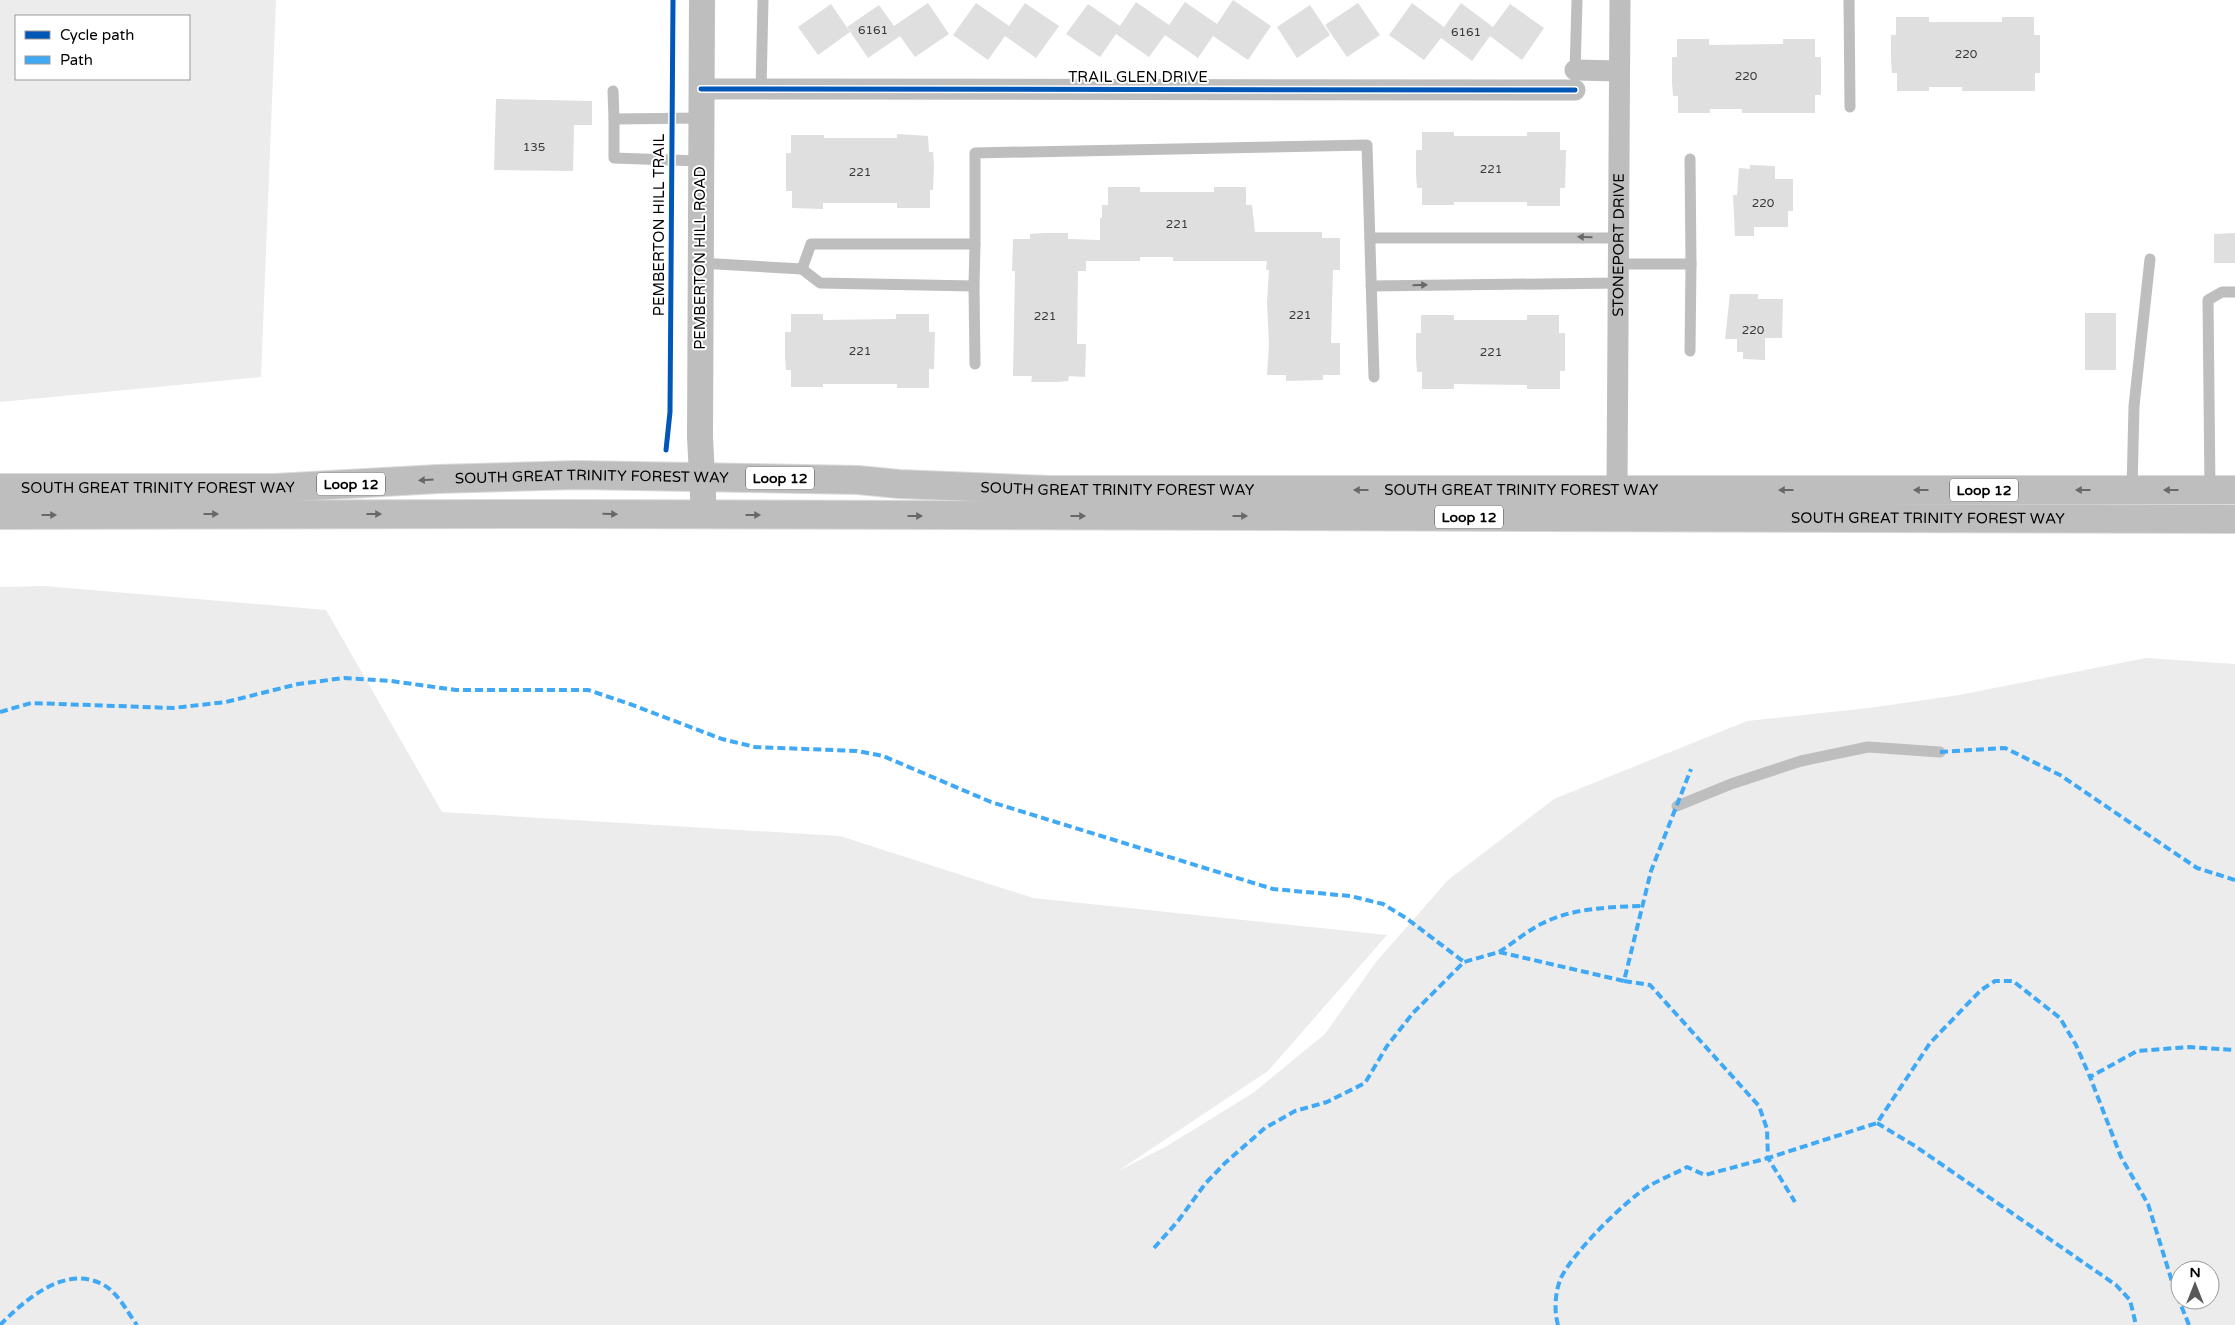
<svg xmlns="http://www.w3.org/2000/svg" width="2235" height="1325" font-family="'Varela Round',sans-serif">
<rect width="100%" height="100%" fill="#fff"/>
<g fill="#ececec" fill-rule="evenodd">
<path d="M0 0H276L261 377 0 402ZM16 16H189V79H16Z"/>
<path d="M44 586 326 610 442 812 840 836 1033 898 1387 935 1268 1071 1118 1171 1167 1146 1253 1093 1325 1034 1376 962 1448 880 1554 799 1747 721 1869 708 1959 695 2146 658 2235 664V1325H0V587ZM2180 1270H2210V1300H2180Z"/>
</g>
<g fill="#dfdfdf">
<polygon points="1233,0 1271,26 1248,60 1213,36 1198,58 1165,35 1149,57 1116,34 1100,57 1066,34 1088,4 1120,26 1136,2 1169,25 1185,2 1217,24"/>
<polygon points="928,3 949,34 915,57 900,36 868,58 847,27 879,5 894,26"/>
<polygon points="976,3 1009,26 1025,3 1059,26 1036,58 1005,36 988,60 953,35"/>
<polygon points="1358,3 1380,35 1347,57 1325,25"/>
<polygon points="1412,3 1444,27 1461,3 1493,27 1510,4 1544,28 1522,60 1490,36 1472,61 1441,38 1424,60 1389,35"/>
<polygon points="831,4 850,32 818,55 798,27"/>
<polygon points="1310,5 1330,35 1297,58 1277,27"/>
<polygon points="1896,17 1929,17 1929,22 2002,22 2002,17 2034,17 2034,35 2040,35 2040,73 2035,73 2035,91 1962,91 1962,87 1929,87 1929,91 1897,91 1897,73 1892,73 1891,60 1891,35 1896,35"/>
<polygon points="1677,39 1709,39 1709,45 1783,44 1783,39 1815,39 1815,57 1821,57 1821,95 1815,95 1815,113 1742,113 1742,109 1710,109 1710,113 1678,113 1678,96 1673,96 1672,82 1672,57 1677,57"/>
<polygon points="496,99 592,101 592,125 574,125 573,171 494,170"/>
<polygon points="1422,132 1454,132 1454,136 1527,136 1527,132 1560,132 1560,150 1566,150 1565,188 1560,188 1560,206 1527,206 1527,202 1454,202 1454,205 1422,205 1422,188 1417,188 1416,175 1416,150 1422,150"/>
<polygon points="897,134 928,136 929,152 933,152 934,165 933,190 930,190 930,208 897,208 897,203 823,203 823,209 792,208 792,191 786,191 786,153 791,153 791,135 824,135 824,138 897,138"/>
<polygon points="1750,165 1775,166 1775,179 1793,179 1793,211 1788,211 1788,227 1754,227 1754,236 1735,236 1733,195 1737,195 1739,168 1750,169"/>
<polygon points="1108,187 1140,187 1140,192 1214,192 1214,187 1246,187 1246,205 1252,205 1255,232 1322,232 1322,238 1340,238 1340,270 1333,270 1331,343 1340,343 1340,375 1323,375 1323,380 1286,381 1286,375 1267,375 1269,344 1267,302 1269,270 1266,270 1267,261 1173,261 1173,257 1140,257 1140,261 1086,261 1086,271 1078,271 1077,344 1086,344 1085,377 1069,376 1068,381 1057,382 1031,382 1032,376 1013,376 1015,271 1012,271 1013,239 1030,239 1030,234 1044,233 1068,233 1068,239 1100,240 1100,218 1102,218 1102,205 1108,205"/>
<polygon points="2235,233 2235,263 2214,263 2214,234"/>
<polygon points="1730,294 1758,294 1758,299 1783,299 1782,338 1765,338 1765,360 1743,359 1743,352 1737,352 1737,339 1725,339"/>
<rect x="2085" y="313" width="31" height="57"/>
<polygon points="791,314 823,314 823,320 896,319 896,314 929,314 929,332 935,332 934,369 929,369 929,388 897,388 897,384 823,384 823,387 791,387 791,370 786,370 785,357 785,332 791,332"/>
<polygon points="1421,315 1454,315 1454,320 1527,320 1527,315 1559,315 1559,333 1565,333 1565,371 1560,371 1560,389 1527,389 1527,385 1454,384 1454,389 1422,389 1422,372 1417,372 1416,358 1416,333 1421,333"/>
</g>
<g fill="none" stroke-linecap="round" stroke-linejoin="round">
<defs>
<g id="primary">
<path id="s2" d="M0 488H275L438 479 576 475 858 480 899 484 1050 490H2235"/>
<path id="s3" d="M0 515 562 514 2235 519"/>
</g>
</defs>
<use href="#primary" stroke="#dbdbdb" stroke-width="30"/>
<g stroke="#bebebe" stroke-width="11">
<polyline points="1849,0 1850,107"/>
<polyline points="1575,73 1577,0"/>
<polyline points="761,90 763,0"/>
<polyline points="613,91 614,119 700,118"/>
<polyline points="614,119 614,158 700,161"/>
<polyline points="1370,238 1618,238"/>
<polyline points="700,263 802,269 811,244 975,244 975,153 1367,145 1374,377"/>
<polyline points="1618,264 1691,264 1690,159"/>
<polyline points="802,269 820,283 974,286 975,244"/>
<polyline points="974,286 975,364"/>
<polyline points="1371,286 1618,283"/>
<polyline points="1690,351 1691,264"/>
<polyline points="2132,490 2134,406 2150,259"/>
<polyline points="2210,490 2208,300 2222,292 2235,292"/>
<polyline points="1677,806 1731,784 1801,761 1868,747 1940,752"/>
</g>
<g stroke="#bebebe" stroke-width="21">
<polyline points="1575,70 1619,71"/>
<polyline points="701,89 1575,90"/>
<path id="s1" d="M1617 490 1620 0"/>
</g>
<polyline stroke="#bebebe" stroke-width="26" points="702,0 700,437 704,515"/>
<use href="#primary" stroke="#bebebe" stroke-width="28"/>
<g stroke="#3fa9f5" stroke-width="4" stroke-dasharray="8 4" stroke-linecap="butt">
<polyline points="0,712 31,703 173,708 226,702 298,684 344,678 391,681 456,690 588,690 627,703 722,739 755,747 857,751 883,756 991,802 1273,889 1350,896 1383,904 1406,918 1464,962"/>
<polyline points="1940,752 2005,748 2060,775 2197,868 2235,880"/>
<path d="M1499 952C1513 943 1526 932 1541 924 1572 908 1609 907 1643 906"/>
<polyline points="1624,981 1650,985 1759,1106 1767,1129 1768,1158 1877,1123 1930,1043 1981,990 1995,981 2013,981 2060,1018 2076,1045 2090,1077"/>
<polyline points="1877,1123 1915,1146 2116,1285 2130,1300 2136,1325"/>
<polyline points="1154,1248 1178,1221 1205,1184 1225,1163 1265,1128 1295,1111 1327,1102 1365,1083 1387,1046 1413,1013 1464,962 1499,952 1624,981 1651,871 1691,769"/>
<path d="M0 1325C25 1300 64 1265 102 1284 118 1292 127 1312 137 1325"/>
<path d="M1558 1325C1554 1311 1555 1294 1560 1280 1571 1254 1625 1201 1649 1186 1661 1179 1674 1174 1687 1167L1705 1175 1768 1158 1795 1202"/>
<polyline points="2189,1325 2174,1288 2148,1204 2121,1157 2090,1077 2137,1051 2189,1047 2235,1050"/>
</g>
<defs>
<g id="cycleway">
<polyline points="701,89 1575,90"/>
<polyline points="666,450 670,412 673,0"/>
</g>
</defs>
<use href="#cycleway" stroke="#fff" stroke-width="8"/>
<use href="#cycleway" stroke="#0057b8" stroke-width="5"/>
</g>
<defs><path id="oneway-solid" d="M-6-.8H1V-3.2L6.5 0L1 3.2V.8H-6Z" transform="scale(1.25)"/></defs>
<g fill="#686868">
<use href="#oneway-solid" transform="translate(1585 237) rotate(-179)"/>
<use href="#oneway-solid" transform="translate(1420 285) rotate(-1)"/>
<use href="#oneway-solid" transform="translate(426 480) rotate(177)"/>
<use href="#oneway-solid" transform="translate(1361 490) rotate(180)"/>
<use href="#oneway-solid" transform="translate(1786 490) rotate(180)"/>
<use href="#oneway-solid" transform="translate(1921 490) rotate(180)"/>
<use href="#oneway-solid" transform="translate(2083 490) rotate(180)"/>
<use href="#oneway-solid" transform="translate(2171 490) rotate(180)"/>
<use href="#oneway-solid" transform="translate(211 514)"/>
<use href="#oneway-solid" transform="translate(374 514)"/>
<use href="#oneway-solid" transform="translate(610 514) rotate(1)"/>
<use href="#oneway-solid" transform="translate(49 515)"/>
<use href="#oneway-solid" transform="translate(753 515)"/>
<use href="#oneway-solid" transform="translate(915 516)"/>
<use href="#oneway-solid" transform="translate(1078 516)"/>
<use href="#oneway-solid" transform="translate(1240 516)"/>
</g>
<g text-anchor="middle" dominant-baseline="central" stroke-width="4" stroke-linejoin="round" paint-order="stroke">
<g font-size="12" fill="#383838">
<text x="873" y="30">6161</text>
<text x="1466" y="32">6161</text>
<text x="1966" y="54">220</text>
<text x="1746" y="76">220</text>
<text x="534" y="147">135</text>
<text x="1491" y="169">221</text>
<text x="860" y="172">221</text>
<text x="1763" y="203">220</text>
<text x="1177" y="224">221</text>
<text x="1300" y="315">221</text>
<text x="1045" y="316">221</text>
<text x="1753" y="330">220</text>
<text x="860" y="351">221</text>
<text x="1491" y="352">221</text>
</g>
<g fill="#fff" stroke="#4c4c4c" stroke-width="1">
<rect x="746" y="466.5" width="68" height="23" rx="4"/>
<rect x="317" y="472.5" width="68" height="23" rx="4"/>
<rect x="1950" y="478.5" width="68" height="23" rx="4"/>
<rect x="1435" y="505.5" width="68" height="23" rx="4"/>
</g>
<g font-size="14" font-weight="bold" fill="#000">
<text x="780" y="478">Loop 12</text>
<text x="351" y="484">Loop 12</text>
<text x="1984" y="490">Loop 12</text>
<text x="1469" y="517">Loop 12</text>
</g>
<g font-size="15" fill="#000" stroke="#fff">
<text x="1138" y="77">TRAIL GLEN DRIVE</text>
<text transform="translate(659 225) rotate(-90)">PEMBERTON HILL TRAIL</text>
<text stroke="none"><textPath href="#s1" startOffset="245">STONEPORT DRIVE</textPath></text>
<text transform="translate(700 258) rotate(-90)">PEMBERTON HILL ROAD</text>
<text stroke="none"><textPath href="#s2" startOffset="592">SOUTH GREAT TRINITY FOREST WAY</textPath></text>
<text stroke="none"><textPath href="#s2" startOffset="158">SOUTH GREAT TRINITY FOREST WAY</textPath></text>
<text stroke="none"><textPath href="#s2" startOffset="1118">SOUTH GREAT TRINITY FOREST WAY</textPath></text>
<text stroke="none"><textPath href="#s2" startOffset="1522">SOUTH GREAT TRINITY FOREST WAY</textPath></text>
<text stroke="none"><textPath href="#s3" startOffset="1928">SOUTH GREAT TRINITY FOREST WAY</textPath></text>
</g>
</g>
<rect x="15" y="15" width="175" height="65" fill="#ffffff" stroke="#999999"/>
<rect x="25" y="31" width="25" height="8" fill="#0057b8" stroke="#999999"/>
<text x="60" y="40" font-size="15" fill="#000000">Cycle path</text>
<rect x="25" y="56" width="25" height="8" fill="#3fa9f5" stroke="#999999"/>
<text x="60" y="65" font-size="15" fill="#000000">Path</text>
<g transform="translate(2195 1285)"><circle r="24" fill="#ffffff" stroke="#999999"/>
<path d="M0-4L9 19L0 12L-9 19Z" fill="#595959"/>
<text y="-8" font-size="14" font-weight="bold" text-anchor="middle" fill="#000000">N</text>
</g>
</svg>
